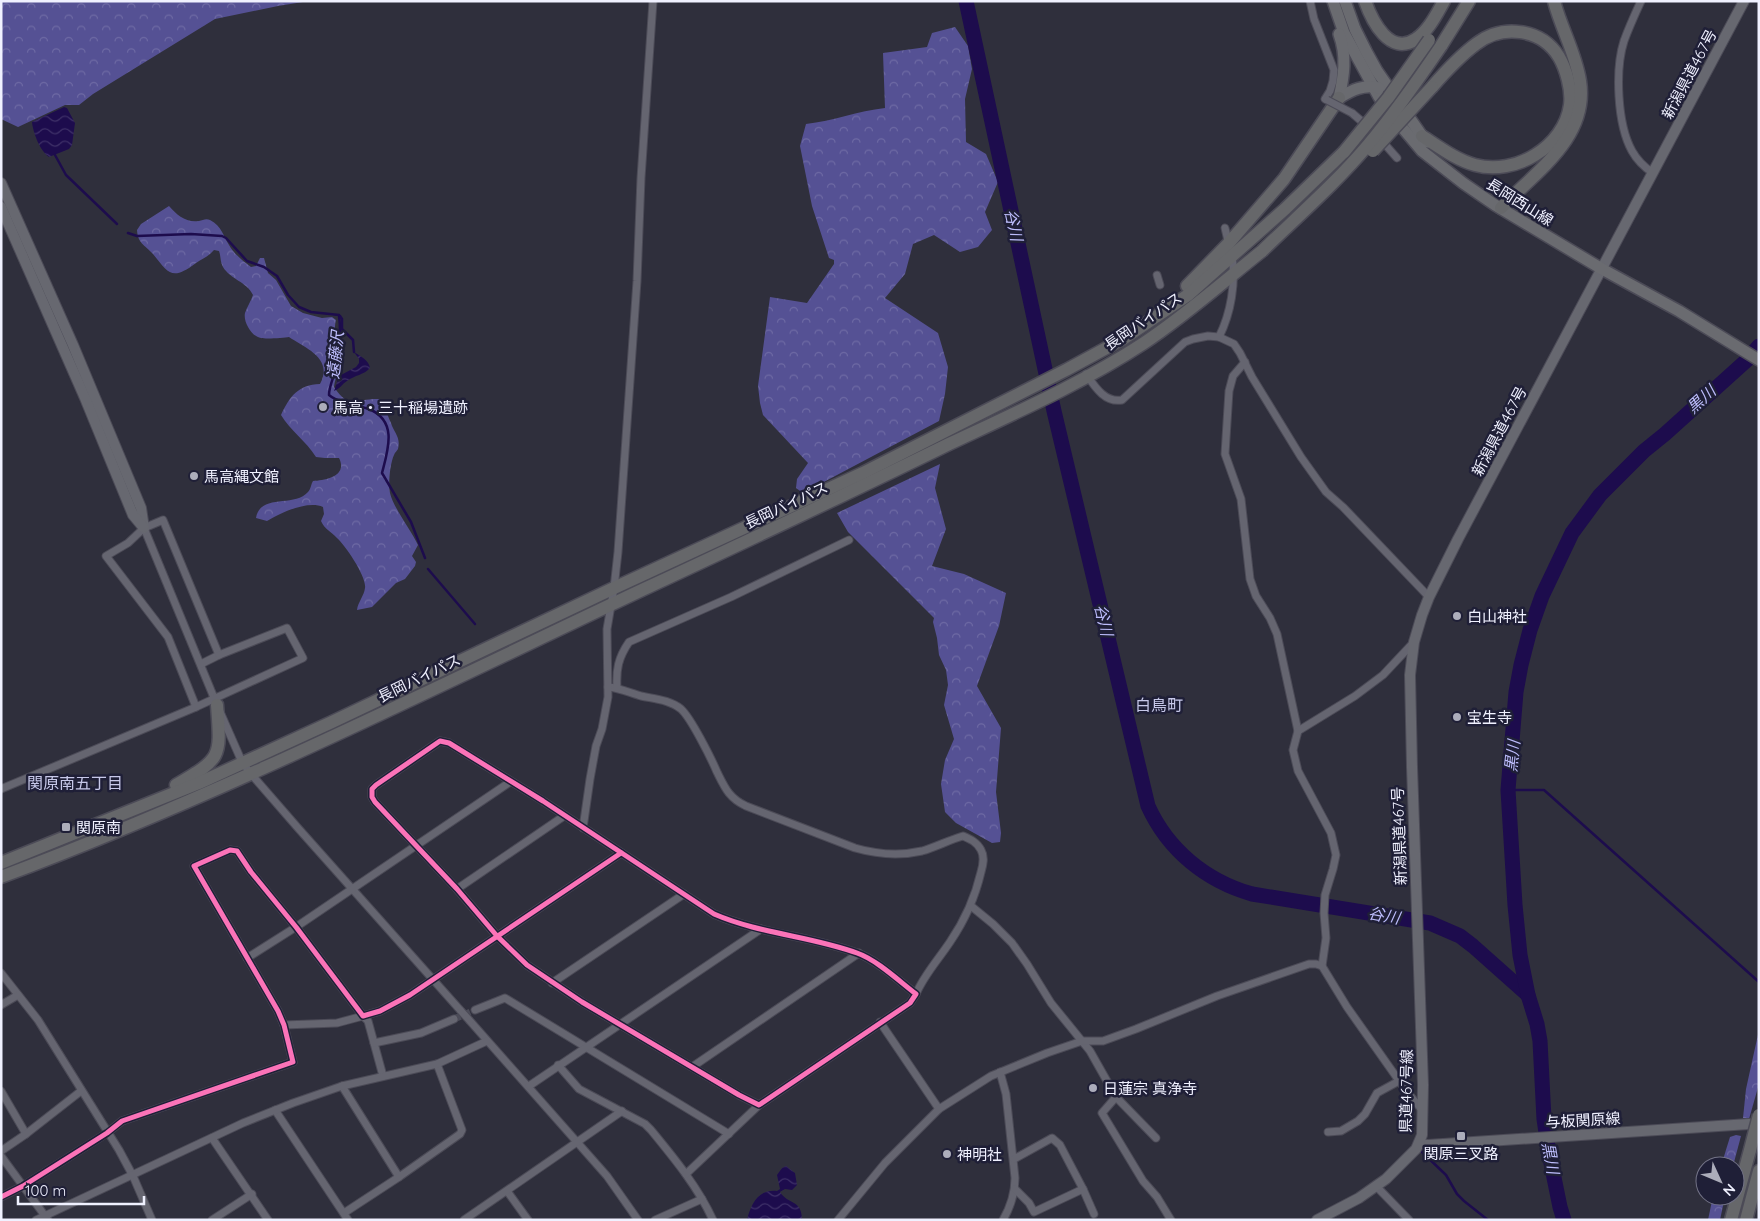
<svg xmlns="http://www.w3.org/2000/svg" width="1760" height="1221" font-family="Quicksand,'Noto Sans JP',sans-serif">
<defs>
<pattern id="forest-crowns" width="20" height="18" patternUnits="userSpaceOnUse" patternTransform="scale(1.25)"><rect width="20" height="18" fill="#555194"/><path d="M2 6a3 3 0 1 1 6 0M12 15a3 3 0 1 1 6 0" fill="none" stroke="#6e6aa4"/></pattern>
<pattern id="water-waves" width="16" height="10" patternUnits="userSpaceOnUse" patternTransform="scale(1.25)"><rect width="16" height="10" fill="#1d0c4d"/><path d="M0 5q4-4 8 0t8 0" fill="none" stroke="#3e3068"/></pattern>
</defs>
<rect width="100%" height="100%" fill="#2f2f3c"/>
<g fill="url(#forest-crowns)">
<polygon points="1,1 309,1 278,6 215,19 93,94 79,105 65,105 18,127 1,119"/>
<path d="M955 27 968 46 972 69 965 99 966 142 986 154 998 182 985 212 992 230 978 247 960 252 934 235 913 244 905 274 885 298 938 333 948 367 945 394 939 421 803 493 796 488 797 479 808 463 763 415 760 403 758 386 770 297 807 303 834 264V260L829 258 812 206 800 146 806 124C833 121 858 111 885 108L883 53 927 47 932 33Z"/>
<path d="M169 206C177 215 186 223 199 221 203 220 206 218 210 220 222 226 223 236 229 245 234 254 243 261 251 267L256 266 260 258H264L268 273 276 280 291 306 303 313 322 318 332 317 336 320C332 336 341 342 342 355 342 366 335 376 334 387 350 411 356 398 379 399 385 407 387 414 391 423 394 433 401 437 398 449 397 451 395 452 394 455 390 463 388 485 390 493 393 507 411 530 418 545L412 556 416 562 415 566 405 579 396 583 372 607 357 610C358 602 364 596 365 588 367 577 345 545 337 538 331 531 325 530 321 521L324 514 323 507C308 500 280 513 267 521L256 518C260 493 294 508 308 492 311 489 311 484 313 481 326 480 348 476 339 458H325L316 457C306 441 290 430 281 415 290 396 298 385 320 384 334 358 305 348 289 337 284 338 266 339 261 338 252 337 243 322 245 313 247 307 251 301 253 295 247 282 230 279 223 267 220 262 221 256 219 251L214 250C208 257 203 258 196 263 172 281 169 274 153 254 144 244 138 244 137 230L141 224Z"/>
<polygon points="940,464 935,488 946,529 932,566 964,574 1006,593 999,626 977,686 1001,728 996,792 1001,833 1000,842 992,843 956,823 945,812 941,784 945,760 954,739 944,705 948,685 946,670 939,655 937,638 933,622 934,618 848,532 837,513"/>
<polygon points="1759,1030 1759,1084 1749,1119 1743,1118 1746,1089"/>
<polygon points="1736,1135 1741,1136 1733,1166 1721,1166 1730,1137"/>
<polygon points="1713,1196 1725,1196 1720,1220 1708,1220"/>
</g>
<g fill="url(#water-waves)">
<path d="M64 107 67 108 75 123 72 145 69 149 49 157C40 151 33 133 32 122Z"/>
<path d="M354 352C360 356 369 360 370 368 364 375 355 375 347 381 342 384 340 389 334 391L339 376 356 367 359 363V359Z"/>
<path d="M786 1166 795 1173 797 1185 792 1190 785 1189 780 1192C788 1205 802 1199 802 1220H747C751 1204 758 1189 777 1191L780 1189 777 1175 782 1168Z"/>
</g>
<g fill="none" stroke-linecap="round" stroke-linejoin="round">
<g stroke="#1d0c4d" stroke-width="2.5">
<polyline points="55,155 66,175 117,224"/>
<path d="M128 233 137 236 191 234 222 236 226 238 247 261 264 267 277 276 288 295 299 307 311 312 339 315C341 332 340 351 336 368 334 377 329 386 329 395 336 401 342 401 350 404 356 406 363 407 369 409 398 421 388 450 382 473L411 522 425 558"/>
<polyline points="340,316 342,319 342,329 353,340 354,352"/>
<polyline points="428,569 475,624"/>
<polyline points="1508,790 1544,790 1759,982"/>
<polyline points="1421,1151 1446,1175 1457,1194 1464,1201 1488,1220"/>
</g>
<g stroke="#1d0c4d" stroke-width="15">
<path d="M966 1 1054 411 1148 806C1168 850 1206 881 1252 894L1430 923 1460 936 1473 946 1528 995"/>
<polyline points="1564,1220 1560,1207 1549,1153 1544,1119 1540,1041 1537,1024 1528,995 1520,955 1515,905 1508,790 1516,692 1521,665 1530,630 1542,596 1572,533 1600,495 1644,451 1665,434 1747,360 1759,346"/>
</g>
<polyline stroke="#4c4c59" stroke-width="7" stroke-dasharray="7 3.5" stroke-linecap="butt" points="454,1019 475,1010"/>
<defs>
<g id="street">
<polyline points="1310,1 1314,19 1334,70 1333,81 1330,91 1325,99 1327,100"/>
<path d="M1641 1C1635 14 1629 27 1624 41 1615 69 1617 124 1632 151 1637 160 1644 167 1653 173"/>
<polyline points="1352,113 1374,132 1397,158"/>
<polyline points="1225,228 1229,245"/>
<polyline points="1157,275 1160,285"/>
<path d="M1219 337C1231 313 1236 283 1232 255"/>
<polyline points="1245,362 1233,376 1229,391 1225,454 1241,499 1250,579 1256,596 1270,618 1277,634 1298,731 1293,750 1298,771 1331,833 1336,855 1333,869 1325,895 1324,913 1326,938 1322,966 1347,1007 1407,1092 1423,1111"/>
<path d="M1086 374C1095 387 1105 403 1122 400L1185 342 1193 339 1208 336 1219 337 1234 344 1240 353 1252 377 1301 457 1326 492 1343 507 1429 597"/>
<polyline points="144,528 217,705 242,762 251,774 298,828 461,1011"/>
<path d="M608 687C620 688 630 693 641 696 655 699 670 700 681 709 691 718 711 758 717 772 725 788 729 798 746 806L855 848C876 854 900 856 922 851 936 847 949 840 963 836 970 839 977 842 981 850 985 857 983 865 981 872 975 898 965 920 950 942 938 960 924 975 916 994"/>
<path d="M617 688C616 670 618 658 629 642L731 597 849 540"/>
<polyline points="196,707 168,637 106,556 128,543 144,528 163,520 219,655 201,664"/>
<polyline points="1298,731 1355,696 1383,675 1414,642"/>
<path d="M440 741 449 743 543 801 714 914C760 934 811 936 857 953 877 960 899 981 916 994L910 1003 759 1105 739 1095 582 1002 527 965 497 936 457 889 375 802 372 797V789L376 785Z"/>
<polyline points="1,789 196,707 303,658 287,628 219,655"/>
<polyline points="583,828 590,779 596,746 602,729 608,697 607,629 614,588 618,552 637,281 641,178 653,1"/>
<polyline points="457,889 564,816"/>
<polyline points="971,906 993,924 1012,943 1027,964 1051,1003 1090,1051 1116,1097 1156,1138"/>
<polyline points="247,958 296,927 510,782"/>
<polyline points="1,973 38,1020 119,1150 133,1176 152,1220"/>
<polyline points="552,983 684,894"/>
<polyline points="1,1005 18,995"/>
<polyline points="475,1010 505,998 729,1134"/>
<polyline points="470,1021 607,1176 638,1220"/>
<polyline points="880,1022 939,1109"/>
<polyline points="284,1025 337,1023 363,1016 368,1021 383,1076"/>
<polyline points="374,1043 421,1033 454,1019"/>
<path d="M558 1065 579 1089 645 1124 651 1130C674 1158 698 1187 713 1220"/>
<polyline points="692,1067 859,953"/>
<path d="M1000 1072 1006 1094 1015 1178C1015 1194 1011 1206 1003 1220"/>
<polyline points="342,1086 399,1177"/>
<polyline points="529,1086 761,929"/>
<polyline points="1,1091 26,1134"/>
<polyline points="1116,1097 1102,1113 1143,1181 1157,1197 1171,1220"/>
<polyline points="275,1110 348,1220"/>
<polyline points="1328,1132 1341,1131 1358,1121 1365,1114 1377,1093 1399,1081"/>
<polyline points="212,1138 268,1220"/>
<polyline points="1,1151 26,1134 81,1091"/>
<polyline points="1,1156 48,1220"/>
<polyline points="1014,1159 1052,1138 1060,1145 1083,1189 1034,1212 1029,1203 1015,1189"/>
<polyline points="686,1174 759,1105"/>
<polyline points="1376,1186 1409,1220"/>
<polyline points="1083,1189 1094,1214"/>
<polyline points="507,1191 528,1220"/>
<polyline points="1,1197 23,1186 107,1133 122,1121 293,1062 284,1025 278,1011 194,866 230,850 237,851 251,872 296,927 363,1016 380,1011 410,995 621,853"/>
<polyline points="344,1213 399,1177 460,1134 462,1130 437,1064"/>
<polyline points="36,1220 243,1123 293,1103 342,1086 437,1064 487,1041"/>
<polyline points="212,1220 252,1194"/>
<polyline points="464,1220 622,1111"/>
<polyline points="655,1220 702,1199"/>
<polyline points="838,1220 885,1163 939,1109 991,1076 1047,1053 1082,1041 1103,1041 1136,1029 1217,996 1309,964 1316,964 1322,966"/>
</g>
<g id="secondary">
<polyline points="1,183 73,345 141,508 144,528"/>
<polyline points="1,207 85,398 133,515 143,527"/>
<polyline points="1419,1144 1428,1145 1749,1124"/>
<polyline points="1317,1220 1359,1198 1376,1186 1386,1179 1416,1149 1422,1135 1423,1085 1412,767 1410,675 1414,642 1422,615 1429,597 1458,539 1744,1"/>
</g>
<g id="primary">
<polyline points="1333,1 1344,33 1379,97 1401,126 1422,151 1463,183 1495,205 1602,269 1679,311 1759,360"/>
<polyline points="1345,1 1355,29 1366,51 1377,71 1422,136 1428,142"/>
<path d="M1339 34C1347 56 1344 76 1339 98"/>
<path d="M1339 98C1352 90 1364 84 1379 88"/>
</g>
<g id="highway">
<path d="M1365 1C1372 21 1390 57 1416 39 1429 30 1436 15 1444 1"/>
<polyline points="1441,46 1469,1"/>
<path d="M1422 136C1438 146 1456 160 1475 165 1515 176 1564 147 1570 105 1572 90 1566 69 1559 57 1541 28 1502 24 1476 44 1460 56 1445 72 1432 87"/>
<path d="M1501 208C1535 172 1589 138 1580 81 1576 54 1561 28 1554 1"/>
<polyline points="1187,286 1228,244 1284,179 1339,98"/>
<path d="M176 785C222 758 221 758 217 705"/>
<polyline points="1,863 199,783 332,722 614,588 863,473 1066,370 1123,339 1188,295 1285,209 1344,152"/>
<path d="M1 877C221 795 430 690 642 590 745 542 847 494 949 444 1015 413 1083 383 1144 343 1186 315 1223 282 1262 251"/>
<polyline points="1731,1220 1750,1150"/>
<polyline points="1746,1220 1759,1171"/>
</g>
</defs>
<use href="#street" stroke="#4c4b57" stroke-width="9"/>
<use href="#secondary" stroke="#4c4b57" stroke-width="12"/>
<use href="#primary" stroke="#4c4b57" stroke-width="14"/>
<use href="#highway" stroke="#4c4b57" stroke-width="15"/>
<use href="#street" stroke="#656570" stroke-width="7"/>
<use href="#secondary" stroke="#676870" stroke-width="10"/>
<use href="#primary" stroke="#6a6b70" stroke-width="11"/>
<use href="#highway" stroke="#66676a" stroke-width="12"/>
<defs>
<g id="street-bridge">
<polyline points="1327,100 1352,113"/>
<polyline points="461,1011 470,1021"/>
</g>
<g id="highway-bridge">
<polyline points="1373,151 1432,87"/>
<polyline points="1344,152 1388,98 1429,40"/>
<path d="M1262 251C1298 216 1336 183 1368 145 1394 114 1418 80 1441 46"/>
<polyline points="1750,1150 1759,1115"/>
</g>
</defs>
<use href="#street-bridge" stroke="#4c4b57" stroke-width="9" stroke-linecap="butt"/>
<use href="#highway-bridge" stroke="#4c4b57" stroke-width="15" stroke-linecap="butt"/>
<use href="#street-bridge" stroke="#656570" stroke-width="7"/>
<use href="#highway-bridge" stroke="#66676a" stroke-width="12"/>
<defs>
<g id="cycleway">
<path d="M440 741 449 743 543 801 714 914C760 934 811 936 857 953 877 960 899 981 916 994L910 1003 759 1105 739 1095 582 1002 527 965 497 936 457 889 375 802 372 797V789L376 785Z"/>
<polyline points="1,1197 23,1186 107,1133 122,1121 293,1062 284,1025 278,1011 194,866 230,850 237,851 251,872 296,927 363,1016 380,1011 410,995 621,853"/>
</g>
</defs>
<use href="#cycleway" stroke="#1f1f37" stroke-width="8"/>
<use href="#cycleway" stroke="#fb73b8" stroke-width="5"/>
</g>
<g fill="#acadbb" stroke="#1f1f37" stroke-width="2">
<circle cx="323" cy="407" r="5"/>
<circle cx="194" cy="476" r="5"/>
<circle cx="1457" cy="616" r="5"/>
<circle cx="1457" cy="717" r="5"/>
<rect x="61" y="822" width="10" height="10" rx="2.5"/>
<circle cx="1093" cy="1088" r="5"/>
<rect x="1456" y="1131" width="10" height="10" rx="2.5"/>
<circle cx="947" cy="1154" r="5"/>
</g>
<g text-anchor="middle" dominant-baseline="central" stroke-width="5" stroke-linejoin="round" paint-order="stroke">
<g font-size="15" fill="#f0f1ff" stroke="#1f1f37">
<text transform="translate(1689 74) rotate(-62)">新潟県道467号</text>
<text transform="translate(1520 202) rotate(32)">長岡西山線</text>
<text transform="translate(1143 321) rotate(-34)">長岡バイパス</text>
<text transform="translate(1499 431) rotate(-62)">新潟県道467号</text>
<text transform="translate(786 505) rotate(-25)">長岡バイパス</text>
<text transform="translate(419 678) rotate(-26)">長岡バイパス</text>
<text transform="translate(1399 836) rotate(-92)">新潟県道467号</text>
<text transform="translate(1406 1091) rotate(-89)">県道467号線</text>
<text transform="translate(1583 1120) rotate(-3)">与板関原線</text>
</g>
<g font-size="15" fill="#f0f1ff" stroke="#1f1f37" text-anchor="start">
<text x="333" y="407">馬高・三十稲場遺跡</text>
<text x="204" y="476">馬高縄文館</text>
<text x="1467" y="616">白山神社</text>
<text x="1467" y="717">宝生寺</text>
<text x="76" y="827">関原南</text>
<text x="1103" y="1088">日蓮宗 真浄寺</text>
<text x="1461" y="1153" text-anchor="middle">関原三叉路</text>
<text x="957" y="1154">神明社</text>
</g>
<g font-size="16" font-style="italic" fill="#bcbcfb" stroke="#1f1f37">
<text transform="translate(1014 225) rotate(78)">谷川</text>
<text transform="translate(335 355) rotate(-84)">遠藤沢</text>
<text transform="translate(1701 399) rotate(-42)">黒川</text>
<text transform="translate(1104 620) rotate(77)">谷川</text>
<text transform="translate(1512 756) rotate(-84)">黒川</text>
<text transform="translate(1384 915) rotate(10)">谷川</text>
<text transform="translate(1551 1158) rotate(80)">黒川</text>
</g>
<g font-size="16" fill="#c7c8e9" stroke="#1f1f37">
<text x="1159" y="705">白鳥町</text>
<text x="75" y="783">関原南五丁目</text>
</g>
</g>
<rect width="1760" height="1221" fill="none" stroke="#f0f1ff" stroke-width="5"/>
<g transform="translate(1720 1181) rotate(134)"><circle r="24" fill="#1f1f37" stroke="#737387"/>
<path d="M0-4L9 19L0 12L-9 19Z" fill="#acadbb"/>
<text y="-8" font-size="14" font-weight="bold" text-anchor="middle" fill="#f0f1ff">N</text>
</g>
<path d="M18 1196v8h126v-8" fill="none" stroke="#f0f1ff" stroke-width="2.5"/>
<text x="25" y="1196" font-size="15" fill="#f0f1ff" stroke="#1f1f37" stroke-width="4" paint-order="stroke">100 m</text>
</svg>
